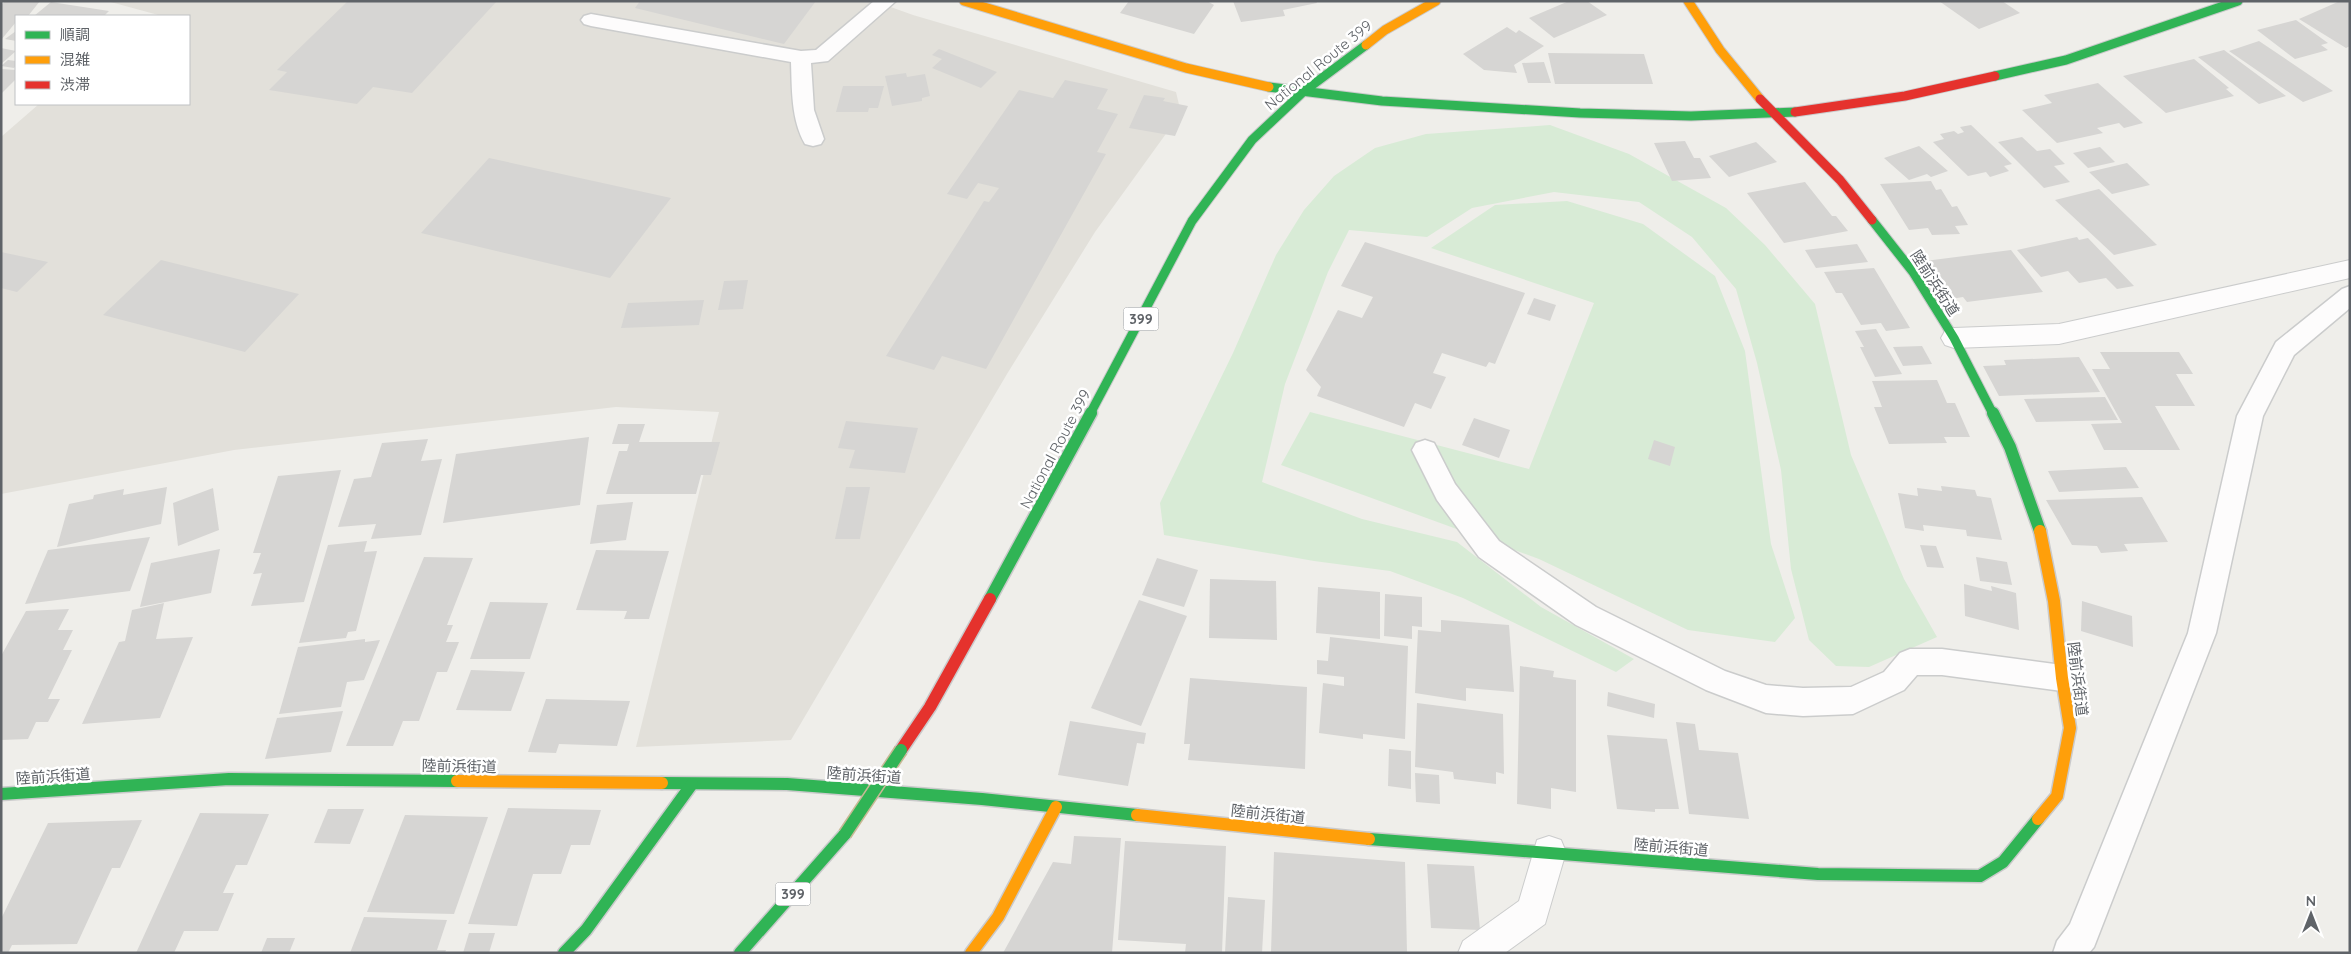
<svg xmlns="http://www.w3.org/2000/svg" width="2351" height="954" font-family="Quicksand,'Noto Sans JP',sans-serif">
<rect width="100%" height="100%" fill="#efeeea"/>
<polygon fill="#e2e0da" points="107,1 874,1 913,15 1176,92 1181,113 1095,232 1007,374 791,740 636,747 719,412 616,407 234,450 1,494 1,137 39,104 189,104 189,16 162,16"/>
<g fill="#d8ebd6">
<polygon points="1550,125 1629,154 1726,208 1765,245 1815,304 1851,455 1904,579 1937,637 1869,667 1836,666 1809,640 1791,569 1781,470 1757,363 1736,289 1692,237 1639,202 1554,192 1472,208 1427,237 1349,230 1328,272 1285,384 1262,482 1362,519 1457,542 1541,607 1634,659 1616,672 1463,598 1390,571 1314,561 1164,535 1160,503 1233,353 1276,255 1304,210 1334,176 1375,148 1426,134"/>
<polygon points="1567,201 1643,224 1715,276 1745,351 1771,544 1795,618 1775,642 1688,630 1539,559 1281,465 1310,412 1529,469 1594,303 1431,248 1495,205"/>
</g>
<g fill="#d6d5d3">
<polygon points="5,1 40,1 28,16 16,16 16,22 1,40 1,5"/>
<polygon points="348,1 497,1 412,93 373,87 357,104 269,90 287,72 277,70"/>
<polygon points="640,1 816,1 784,44 635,8"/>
<polygon points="1129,1 1207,1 1214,5 1194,34 1120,13"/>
<polygon points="1233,1 1316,1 1317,3 1283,10 1285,16 1241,22"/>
<polygon points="1569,1 1587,1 1607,15 1554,38 1529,18"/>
<polygon points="1939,1 2002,1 2020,13 1979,29"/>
<polygon points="2340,1 2350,1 2350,46 2346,48 2299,19"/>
<polygon points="51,2 109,11 104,16 34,16"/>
<polygon points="2296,20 2328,43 2321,45 2328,50 2295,59 2257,30"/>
<polygon points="1507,27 1516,33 1519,30 1544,46 1514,65 1517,73 1484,70 1463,54"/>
<polygon points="16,31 16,41 5,39"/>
<polygon points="2259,41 2333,91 2303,102 2229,51"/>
<polygon points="1,48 16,51 1,64"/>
<polygon points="939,49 997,72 981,88 932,68 942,59 932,55"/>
<polygon points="2224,50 2286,96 2259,104 2198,57"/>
<polygon points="1548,53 1644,54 1653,84 1555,84"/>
<polygon points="2194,59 2229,88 2226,89 2234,96 2166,113 2123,76"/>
<polygon points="8,60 16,61 16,66 14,68 1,66"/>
<polygon points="1544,62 1551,83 1528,83 1522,63"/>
<polygon points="1,69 16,70 16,79 1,94"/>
<polygon points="906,73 907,77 925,74 930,96 922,98 922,101 892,106 885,76"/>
<polygon points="1065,80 1108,89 1097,109 1118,114 1097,152 1106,154 986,369 942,356 934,370 886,356 984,201 989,202 999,188 978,183 967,199 947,194 1019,90 1053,98"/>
<polygon points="2098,83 2143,123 2124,128 2119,123 2097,128 2103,133 2057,143 2022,110 2052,103 2044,95"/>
<polygon points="843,86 884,86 878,108 869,108 868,112 836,112"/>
<polygon points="1144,95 1165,98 1163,101 1188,106 1175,136 1129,128"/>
<polygon points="1971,125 2012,164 2004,166 2009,171 1990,177 1986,172 1968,176 1933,142 1944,139 1940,134 1954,131 1958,134 1964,132 1960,127"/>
<polygon points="2022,137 2037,151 2050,149 2065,164 2054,166 2070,182 2044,188 1998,142"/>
<polygon points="1685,141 1694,158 1700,158 1711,178 1672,181 1654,143"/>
<polygon points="1756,142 1777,162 1729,177 1709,156"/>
<polygon points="1919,146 1948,171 1931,177 1927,174 1909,180 1884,158"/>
<polygon points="2100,147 2115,162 2088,168 2073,153"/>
<polygon points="489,158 671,198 610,278 421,233"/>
<polygon points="2127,163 2150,185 2112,194 2089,172"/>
<polygon points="1931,181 1936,190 1941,189 1952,207 1957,206 1968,225 1955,226 1960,234 1932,235 1928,228 1909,230 1880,184"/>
<polygon points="1805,182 1832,216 1836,216 1848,231 1784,243 1747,193"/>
<polygon points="2099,189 2157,245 2114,255 2055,200"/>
<polygon points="2077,237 2079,240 2088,238 2134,286 2117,289 2106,278 2079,283 2068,271 2041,277 2017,250"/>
<polygon points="1365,242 1525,293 1495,364 1489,362 1486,367 1442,353 1433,373 1446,377 1431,409 1415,403 1404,427 1317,396 1321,387 1306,370 1338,310 1362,318 1373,297 1341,286"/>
<polygon points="1857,244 1868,262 1816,268 1805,250"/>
<polygon points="2011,250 2043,292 1967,302 1963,297 1951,299 1925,261"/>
<polygon points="1,252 48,262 17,292 1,288"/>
<polygon points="161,260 299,294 245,352 103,315"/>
<polygon points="1874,268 1910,328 1886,331 1881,323 1861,325 1842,293 1836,293 1824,272"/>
<polygon points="748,280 743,309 718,310 724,281"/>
<polygon points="1534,298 1556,305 1550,321 1527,314"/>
<polygon points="704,300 699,325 621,328 628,303"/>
<polygon points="1876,329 1902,374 1875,377 1860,347 1864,347 1855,331"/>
<polygon points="1922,346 1932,364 1903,366 1893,347"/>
<polygon points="2100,352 2179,352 2193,374 2176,374 2195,406 2155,406 2180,450 2104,450 2091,424 2122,423 2092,369 2110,369"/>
<polygon points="2079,357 2100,392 1999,396 1983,366 2006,365 2004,360"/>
<polygon points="1937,380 1947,403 1955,403 1970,437 1944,437 1947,443 1889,444 1874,407 1882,407 1872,381"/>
<polygon points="2105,397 2118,420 2036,422 2024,399"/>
<polygon points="1474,418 1510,430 1499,458 1462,445"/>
<polygon points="846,421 918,428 905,473 849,468 855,450 838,448"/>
<polygon points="618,424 645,424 639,442 720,442 711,475 701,475 696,494 606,494 619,451 627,451 629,444 612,444"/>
<polygon points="589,437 580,505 443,523 456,454"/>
<polygon points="428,439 421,461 442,459 421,535 371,539 376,524 338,527 354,479 371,477 382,443"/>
<polygon points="1654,440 1675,447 1670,466 1648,459"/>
<polygon points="2126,467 2139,488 2059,492 2048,471"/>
<polygon points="341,470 304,602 251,606 262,573 253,574 261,553 253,553 278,476"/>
<polygon points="1941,486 1975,490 1977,496 1991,498 2002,540 1967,536 1966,530 1923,525 1924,531 1905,528 1898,493 1918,496 1917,488 1942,491"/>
<polygon points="167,487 161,524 57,547 69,504 93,499 94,495 124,489 123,495"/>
<polygon points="846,487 870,487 860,539 835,539"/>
<polygon points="213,488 219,530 178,546 173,503"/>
<polygon points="2142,497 2168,542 2124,544 2128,551 2101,553 2097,546 2072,545 2046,500"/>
<polygon points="633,502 626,540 590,544 597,505"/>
<polygon points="150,537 130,591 25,604 48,550"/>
<polygon points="367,541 364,552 377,551 356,631 348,632 346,638 299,643 328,545"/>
<polygon points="1920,545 1936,546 1944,568 1927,567"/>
<polygon points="220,549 211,593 140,607 151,563"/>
<polygon points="596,550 669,551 649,619 624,619 627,611 576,610"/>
<polygon points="424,557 473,558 447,625 453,625 446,642 459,642 447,672 437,672 419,721 403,721 393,746 346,746"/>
<polygon points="1976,557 2007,562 2012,585 1980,581"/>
<polygon points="1157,558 1198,570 1184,607 1142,595"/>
<polygon points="1210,579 1276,581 1277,640 1209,638"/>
<polygon points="1964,584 1992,591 1991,586 2016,593 2019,630 1965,616"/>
<polygon points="1318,587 1380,592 1380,639 1316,633"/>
<polygon points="1385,594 1422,597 1422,627 1412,626 1412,639 1384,636"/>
<polygon points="1139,600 1187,616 1141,726 1091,708"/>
<polygon points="2082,601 2132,616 2133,647 2081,631"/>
<polygon points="490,602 548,603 530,659 470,659"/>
<polygon points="164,603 156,639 193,637 160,718 82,724 119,642 125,641 132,610"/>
<polygon points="69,609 58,630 73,630 63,650 72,650 48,699 60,699 48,722 36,722 28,739 1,740 1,656 26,611"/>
<polygon points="1441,620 1509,625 1514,692 1466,688 1466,701 1415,693 1418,630 1441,632"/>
<polygon points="1330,637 1408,646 1405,739 1363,734 1363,739 1319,733 1323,683 1344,686 1344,677 1317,674 1317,660 1328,661"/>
<polygon points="365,639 365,642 380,640 364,680 347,682 341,707 279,714 298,647"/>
<polygon points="1520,666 1554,671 1553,677 1576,680 1576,792 1551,788 1551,809 1517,804"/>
<polygon points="471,670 525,672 511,711 456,710"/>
<polygon points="1190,678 1307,687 1305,769 1188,760 1190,744 1184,744"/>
<polygon points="1608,692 1655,704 1654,718 1607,706"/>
<polygon points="546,699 630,701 617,746 559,744 556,753 528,752"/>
<polygon points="1417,703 1503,714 1504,774 1496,772 1496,784 1454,779 1453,772 1415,767"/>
<polygon points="343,711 331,752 265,759 277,718"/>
<polygon points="1070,721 1146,733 1144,744 1137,743 1128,786 1058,775"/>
<polygon points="1676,722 1695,724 1699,750 1738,753 1749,819 1689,814"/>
<polygon points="1607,735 1667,739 1679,809 1655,809 1655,812 1617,809"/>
<polygon points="1389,749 1411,751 1411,789 1388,786"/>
<polygon points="1415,773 1439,775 1440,804 1416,802"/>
<polygon points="508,808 601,810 590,845 571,845 561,874 533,874 517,926 468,924"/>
<polygon points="328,809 364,809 350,844 314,843"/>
<polygon points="200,813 269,814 247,865 236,865 223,893 234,893 218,931 184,931 174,953 136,953"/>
<polygon points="405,815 488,817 454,914 367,912"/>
<polygon points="142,820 120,868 112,868 77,944 12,945 8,953 1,953 1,919 48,823"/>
<polygon points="1074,836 1121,838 1112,953 1003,953 1053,862 1071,864"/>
<polygon points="1125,841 1226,846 1222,953 1185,953 1186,944 1118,940"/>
<polygon points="1274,852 1405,862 1407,953 1271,953"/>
<polygon points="1427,864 1474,866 1480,930 1431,928"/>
<polygon points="1228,897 1265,900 1262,953 1225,953"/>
<polygon points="364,917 447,920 437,950 446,950 445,953 350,953"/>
<polygon points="469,933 495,933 489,953 463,953"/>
<polygon points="267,938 295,938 289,953 261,953"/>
</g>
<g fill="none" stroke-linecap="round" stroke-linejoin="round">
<defs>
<g id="lane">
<path d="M874 1H896L828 61 811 63 814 110 824 139 821 144 813 146 805 144C791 120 792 89 791 62L591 26 584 24 581 20 584 16 591 14 801 51 816 50Z"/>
<polygon points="2350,286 2350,308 2294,355 2263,416 2216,633 2094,947 2089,953 2053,953 2057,941 2070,924 2188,633 2237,416 2276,342 2342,289"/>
<polygon points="1425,440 1434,443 1455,484 1499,541 1596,607 1725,671 1766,685 1803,688 1851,687 1884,672 1900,653 1910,649 1942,649 2062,665 2072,669 2077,678 2072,687 2062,691 1942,675 1917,675 1904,690 1853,714 1803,716 1766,713 1706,690 1576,625 1479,557 1437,500 1412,450 1416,443"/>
</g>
<g id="street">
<polygon points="2350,260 2350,278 2059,344 1954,348 1945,345 1941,338 1945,331 1954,328 2059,324"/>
<polygon points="1549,836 1561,840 1566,852 1545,924 1505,953 1458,953 1463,941 1519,901 1537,840"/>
</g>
<g id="fast-far1">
<polyline points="1995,76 2066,60 2238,1"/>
<polyline points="1269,87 1382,101 1580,113 1691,116 1795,112"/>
<polyline points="1872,220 1913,272 1954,338 1993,414"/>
<polyline points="1090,414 1192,221 1252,140 1303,92 1366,45"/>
</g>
<g id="fast">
<polyline points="1993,413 2010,447 2040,531"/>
<polyline points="990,599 1091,413"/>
<polyline points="662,783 787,784 982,799 1137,815"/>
<polyline points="1,794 229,779 457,781"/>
<polyline points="1369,839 1818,874 1980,876 2003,862 2038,819"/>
<polyline points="564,953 586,930 692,784"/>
<polyline points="740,953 845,834"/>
</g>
<g id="slow-far1">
<polyline points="964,1 1186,68 1269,87"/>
<polyline points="1688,1 1720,50 1760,99"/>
<polyline points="1366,45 1385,30 1436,1"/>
</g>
<g id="slow">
<polyline points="457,781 662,783"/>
<polyline points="1137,815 1369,839"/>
<polyline points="2038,819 2057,796 2070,728 2062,678 2054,601 2040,531"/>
<polyline points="971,953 998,917 1056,807"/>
</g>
<g id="jam-far1">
<polyline points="1760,99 1840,180 1872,220"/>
<polyline points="1795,112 1905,96 1995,76"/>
</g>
<polyline id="jam" points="901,750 930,707 990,599"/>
</defs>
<use href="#lane" stroke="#cbcccc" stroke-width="3"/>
<use href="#street" stroke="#cbcccc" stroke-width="2"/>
<use href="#fast-far1" stroke="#cacacb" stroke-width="11"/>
<use href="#fast" stroke="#cacacb" stroke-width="15"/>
<use href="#slow-far1" stroke="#cacacb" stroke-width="11"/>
<use href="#slow" stroke="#cacacb" stroke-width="15"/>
<use href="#jam-far1" stroke="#cacacb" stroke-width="11"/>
<use href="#jam" stroke="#cacacb" stroke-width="15"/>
<use href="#lane" fill="#fdfcfc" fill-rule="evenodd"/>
<use href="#street" fill="#fdfcfc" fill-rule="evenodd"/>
<use href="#fast-far1" stroke="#30b455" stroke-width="9"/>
<use href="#fast" stroke="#30b455" stroke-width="12"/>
<use href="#slow-far1" stroke="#ff9f0a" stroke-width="9"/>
<use href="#slow" stroke="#ff9f0a" stroke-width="12"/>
<use href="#jam-far1" stroke="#e5322d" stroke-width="9"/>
<use href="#jam" stroke="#e5322d" stroke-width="12"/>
<defs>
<polyline id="fast-bridge" points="845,834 901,750"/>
</defs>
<use href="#fast-bridge" stroke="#c8b996" stroke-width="15" stroke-linecap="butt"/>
<use href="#fast-bridge" stroke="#30b455" stroke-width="12"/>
</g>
<g text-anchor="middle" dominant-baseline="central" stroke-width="5" stroke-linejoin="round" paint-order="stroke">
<g fill="#fff" stroke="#8f9295" stroke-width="1">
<rect x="1123.5" y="307.5" width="35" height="23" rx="4"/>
<rect x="775.5" y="882.5" width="35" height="23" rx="4"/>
</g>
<g font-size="14" font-weight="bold" fill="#5f6368">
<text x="1141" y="319">399</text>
<text x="793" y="894">399</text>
</g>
<g font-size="15" fill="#5f6368" stroke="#fff">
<text transform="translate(1318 65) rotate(-39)">National Route 399</text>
<text transform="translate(1935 283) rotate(57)">陸前浜街道</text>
<text transform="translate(1055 449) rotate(-62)">National Route 399</text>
<text transform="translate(2078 679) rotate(83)">陸前浜街道</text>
<text transform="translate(459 766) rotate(1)">陸前浜街道</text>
<text transform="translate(864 775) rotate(4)">陸前浜街道</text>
<text transform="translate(53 776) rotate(-4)">陸前浜街道</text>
<text transform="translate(1268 814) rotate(6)">陸前浜街道</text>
<text transform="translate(1671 847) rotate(5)">陸前浜街道</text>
</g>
</g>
<rect width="2351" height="954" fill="none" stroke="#5f6368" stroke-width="5"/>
<rect x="15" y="15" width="175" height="90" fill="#ffffff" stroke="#bfc1c3"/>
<rect x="25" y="31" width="25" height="8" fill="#30b455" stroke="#bfc1c3"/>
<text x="60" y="40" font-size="15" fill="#5f6368">順調</text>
<rect x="25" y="56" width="25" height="8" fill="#ff9f0a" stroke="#bfc1c3"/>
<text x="60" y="65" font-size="15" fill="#5f6368">混雑</text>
<rect x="25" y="81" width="25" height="8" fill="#e5322d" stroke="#bfc1c3"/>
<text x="60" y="90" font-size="15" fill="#5f6368">渋滞</text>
<g transform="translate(2311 914)" stroke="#ffffff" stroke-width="4" paint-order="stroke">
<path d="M0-4L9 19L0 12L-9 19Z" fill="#5f6368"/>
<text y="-8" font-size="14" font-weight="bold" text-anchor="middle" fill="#5f6368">N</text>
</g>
</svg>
